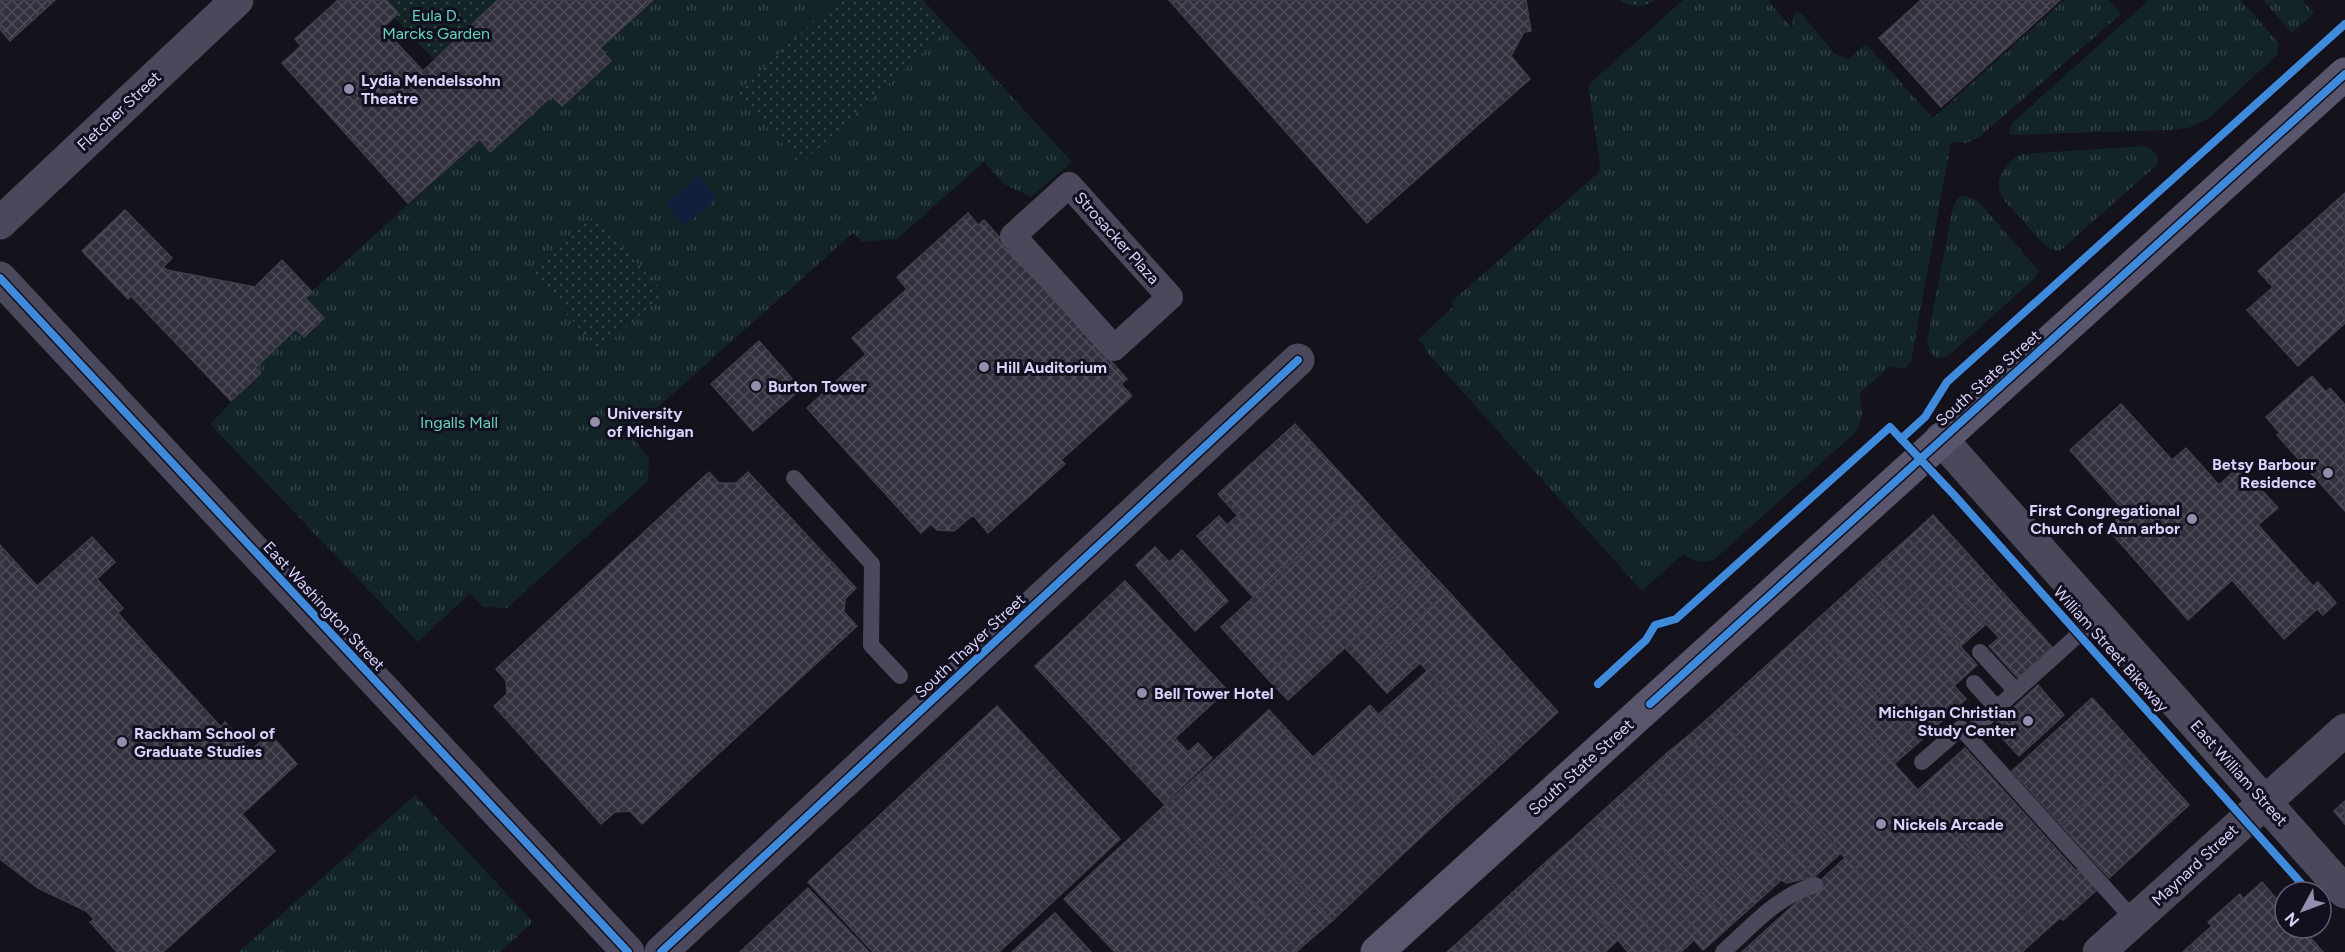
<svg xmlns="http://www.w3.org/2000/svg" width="2345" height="952" font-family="Figtree,sans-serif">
<defs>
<pattern id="grass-tufts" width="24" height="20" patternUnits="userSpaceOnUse" patternTransform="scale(1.5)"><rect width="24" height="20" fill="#122426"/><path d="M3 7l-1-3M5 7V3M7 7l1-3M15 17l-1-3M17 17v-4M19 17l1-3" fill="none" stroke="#344346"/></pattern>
<pattern id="garden-dots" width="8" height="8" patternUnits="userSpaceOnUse" patternTransform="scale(1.5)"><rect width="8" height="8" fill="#122426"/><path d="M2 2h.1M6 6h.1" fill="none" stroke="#344346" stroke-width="1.8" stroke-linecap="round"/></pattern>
<pattern id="building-cross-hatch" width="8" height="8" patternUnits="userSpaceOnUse" patternTransform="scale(1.5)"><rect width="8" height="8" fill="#33303d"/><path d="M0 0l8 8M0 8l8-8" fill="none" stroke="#504d5a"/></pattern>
</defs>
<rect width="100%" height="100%" fill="#14121a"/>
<g fill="url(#grass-tufts)">
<polygon points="652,0 923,0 1072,162 1031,197 1004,184 984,162 897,239 862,242 853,233 629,433 649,458 648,481 507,608 483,607 470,593 418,642 210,424 260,373 255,368 296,329 304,337 324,318 305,298 480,139 491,151 552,96 562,106 611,61 600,48"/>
<path d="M1683 0H1767L1793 29C1793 22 1790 18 1797 12L1801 13 1835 54 1848 59 1866 44 1933 118 2064 0H2109L2121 14 1978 138 1966 143 1951 142 1911 362 1904 369 1890 366 1860 393 1862 414 1858 430 1715 559C1703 564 1694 562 1683 554L1642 591 1425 350V347L1418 339 1454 306 1451 302 1598 173 1600 164 1588 85Z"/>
<polygon points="2149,0 2241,0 2278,42 2278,54 2208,119 2191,127 2175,130 2010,135 2009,129 2013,122"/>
<polygon points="2263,0 2302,0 2314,13 2292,33"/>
<path d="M2145 146C2153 149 2160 156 2158 164L2060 251C2044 250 2035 234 2025 223 2018 214 2006 205 2001 195 1993 178 2008 160 2022 154Z"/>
<polygon points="1961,196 1969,197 1979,202 2039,271 2036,277 1955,350 1945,357 1936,358 1930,352 1927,341 1953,208 1956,200"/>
<polygon points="415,795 533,922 500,952 239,952"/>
</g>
<g fill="url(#garden-dots)">
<polygon points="386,0 498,0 434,60 394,17 398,13"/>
<polygon points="837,0 917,0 946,31 801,164 736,93"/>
<path d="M1619 0H1653L1654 1C1641 8 1631 8 1619 0Z"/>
<polygon points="594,216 664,293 600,351 530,274"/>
</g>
<polygon fill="#121f3c" points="698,175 717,198 685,226 665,204"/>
<g fill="url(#building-cross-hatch)" stroke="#423d4d" stroke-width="1.5">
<polygon points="0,0 55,0 10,41 0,29"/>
<polygon points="338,0 386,0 398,13 383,28 423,71 498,0 653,0 600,48 611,61 562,106 552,96 490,152 480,139 408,203 282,63 301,46 295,39"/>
<polygon points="1169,0 1526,0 1531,31 1524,32 1511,56 1530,79 1367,223"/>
<polygon points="1921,0 2060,0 1941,107 1879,38"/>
<polygon points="2345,193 2345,323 2298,366 2247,310 2273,287 2258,271"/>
<polygon points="125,210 172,258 163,267 167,270 255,287 282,260 312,292 305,298 324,318 304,337 296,329 255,368 261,373 231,401 131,296 128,299 82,251"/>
<polygon points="968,213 978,225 984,220 1127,379 1121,384 1132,396 1061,460 1065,464 988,533 973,515 954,531 937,530 931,524 921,533 807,408 866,354 852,338 907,289 897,277"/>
<polygon points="759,341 801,389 753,431 711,384"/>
<polygon points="2312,376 2326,392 2330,388 2345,405 2345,511 2277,435 2280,433 2266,417"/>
<polygon points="2121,404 2172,460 2186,448 2219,485 2240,466 2278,508 2258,525 2313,586 2318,582 2336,603 2323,615 2317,609 2284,639 2232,580 2188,620 2107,528 2125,512 2070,450"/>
<polygon points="1295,424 1362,497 1285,568 1218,494"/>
<polygon points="709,472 719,483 736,483 748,472 856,588 845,599 844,612 857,626 642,824 630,811 615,812 601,824 494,706 507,694 506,680 496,669"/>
<polygon points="1362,497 1406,546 1265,676 1221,627"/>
<polygon points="1238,515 1285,568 1253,597 1197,536 1219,516 1227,525"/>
<polygon points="1933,515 2052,647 2018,678 1989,646 1999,638 1908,538"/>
<polygon points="92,537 115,562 97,579 123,608 118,613 149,648 221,727 225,722 251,750 270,734 297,764 242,814 275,851 163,952 117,952 90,922 94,919 86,911 38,888 0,859 0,545 37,586"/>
<polygon points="1908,538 1986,624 1961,646 1883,560"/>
<polygon points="1406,546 1429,571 1288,700 1265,676"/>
<polygon points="1155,547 1169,562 1182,550 1228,601 1195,631 1136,565"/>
<polygon points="1883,560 1977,665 1954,686 1860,581"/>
<polygon points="1429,571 1448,591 1364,668 1345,648"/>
<polygon points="1125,581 1227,690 1175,738 1188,752 1198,743 1212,758 1164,804 1035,666"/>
<polygon points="1860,581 1966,699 1918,743 1812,624"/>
<polygon points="1448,591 1558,712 1507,759 1420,663 1387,693 1364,668"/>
<polygon points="1812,624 1918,743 1894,764 1788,646"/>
<polygon points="1788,646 2045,931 2022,952 1930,952 1714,713"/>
<polygon points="1427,671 1507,759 1458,803 1378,715"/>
<polygon points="2038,685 2064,715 2019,756 1992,727"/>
<polygon points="2092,698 2141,752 2061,825 2012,771"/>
<polygon points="1370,705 1458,803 1403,854 1313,757"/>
<polygon points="997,706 1120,839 999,952 873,952 808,882"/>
<polygon points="1269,710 1403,854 1332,921 1198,775"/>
<polygon points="1714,713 1841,853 1814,877 1688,736"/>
<polygon points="1688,736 1814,877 1786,883 1781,880 1667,753"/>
<polygon points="1965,748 2076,871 2079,868 2098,889 2063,920 2060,918 2045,931 1918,790"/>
<polygon points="2141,752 2189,805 2109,878 2061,825"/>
<polygon points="1667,753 1781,880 1757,902 1643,775"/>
<polygon points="1198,775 1332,921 1298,950 1164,806"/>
<polygon points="1643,775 1757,902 1731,925 1617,798"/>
<polygon points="1617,798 1731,925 1709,945 1595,818"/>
<polygon points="2345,801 2345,824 2334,811"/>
<polygon points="1164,806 1298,950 1296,952 1115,952 1064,899"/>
<polygon points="1595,818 1709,945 1703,950 1694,940 1681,952 1671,952 1571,840"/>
<polygon points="1571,840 1671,952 1628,952 1618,940 1547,861"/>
<polygon points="1845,858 1930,952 1742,952"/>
<polygon points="1547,861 1618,940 1605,952 1545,952 1501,903"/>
<polygon points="2262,882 2285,909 2285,928 2302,928 2323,952 2204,952 2195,941 2212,926 2208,922 2240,894 2243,899"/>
<polygon points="808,888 869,952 740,952"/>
<polygon points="1501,903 1545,952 1459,952 1454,946"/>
<polygon points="1055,913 1091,952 1012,952"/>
<polygon points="2195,941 2204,952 2183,952"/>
<polygon points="1454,946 1459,952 1447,952"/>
</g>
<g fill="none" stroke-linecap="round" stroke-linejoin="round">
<g stroke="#4a485a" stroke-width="16">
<polyline points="794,478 872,564 871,645 900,676"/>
<polyline points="2099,616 1967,735 2135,921"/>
<polyline points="1980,652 2016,691"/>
<polyline points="1974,683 1997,708"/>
<polyline points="1922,762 1961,728 1967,735"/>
<path d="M1723 952C1752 926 1777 896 1815 885"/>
</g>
<polygon stroke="#4a485a" stroke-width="26" points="1069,185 1170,297 1114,348 1013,236"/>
<g stroke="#4a485a" stroke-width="33">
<polyline points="0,223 237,0"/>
<polyline points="0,278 628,952"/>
<polyline points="661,952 1298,360"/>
<polyline points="2099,952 2345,730"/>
</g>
<polyline stroke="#4a485a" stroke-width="33" points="1941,439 2345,892"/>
<polyline stroke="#58556c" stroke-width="33" points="1377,952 2345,74"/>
<defs>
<g id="cycleway">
<polyline points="0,278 628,952"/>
<polyline points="1901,439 1925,417 1947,382 2345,24"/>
<polyline points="1598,684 1646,640 1655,625 1676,619 1890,427 1955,496 2309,892"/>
<polyline points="1650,704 2345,74"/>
<polyline points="661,952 1298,360"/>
</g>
</defs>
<use href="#cycleway" stroke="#120f1e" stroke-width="11"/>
<use href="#cycleway" stroke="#408adc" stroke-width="8"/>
</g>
<g fill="#948eac" stroke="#120f1e" stroke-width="2">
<circle cx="349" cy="89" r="6"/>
<circle cx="984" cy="367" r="6"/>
<circle cx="756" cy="386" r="6"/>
<circle cx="595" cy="422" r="6"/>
<circle cx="2328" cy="473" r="6"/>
<circle cx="2192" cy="519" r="6"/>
<circle cx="1142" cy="693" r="6"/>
<circle cx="2028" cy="721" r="6"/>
<circle cx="122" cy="742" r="6"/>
<circle cx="1881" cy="824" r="6"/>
</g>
<g text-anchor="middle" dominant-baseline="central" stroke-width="6" stroke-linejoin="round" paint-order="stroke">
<g font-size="16" fill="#65d2be" stroke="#120f1e">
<text x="436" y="15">Eula D.<tspan x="436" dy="18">Marcks Garden</tspan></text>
<text x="459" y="422">Ingalls Mall</text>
</g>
<g font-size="16" font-weight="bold" fill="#d9d1fa" stroke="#120f1e" text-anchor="start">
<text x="361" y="80">Lydia Mendelssohn<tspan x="361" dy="18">Theatre</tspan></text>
<text x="996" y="367">Hill Auditorium</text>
<text x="768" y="386">Burton Tower</text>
<text x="607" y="413">University<tspan x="607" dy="18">of Michigan</tspan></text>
<text x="2316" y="464" text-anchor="end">Betsy Barbour<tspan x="2316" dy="18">Residence</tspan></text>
<text x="2180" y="510" text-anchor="end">First Congregational<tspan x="2180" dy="18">Church of Ann arbor</tspan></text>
<text x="1154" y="693">Bell Tower Hotel</text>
<text x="2016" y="712" text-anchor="end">Michigan Christian<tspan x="2016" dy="18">Study Center</tspan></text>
<text x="134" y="733">Rackham School of<tspan x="134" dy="18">Graduate Studies</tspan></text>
<text x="1893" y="824">Nickels Arcade</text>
</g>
<g font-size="16" fill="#d9d1fa" stroke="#120f1e">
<text transform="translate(119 111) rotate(-43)">Fletcher Street</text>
<text transform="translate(1117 238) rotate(48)">Strosacker Plaza</text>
<text transform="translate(1988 378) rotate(-42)">South State Street</text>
<text transform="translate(324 606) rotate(47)">East Washington Street</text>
<text transform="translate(970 646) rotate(-43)">South Thayer Street</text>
<text transform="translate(2111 649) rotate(48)">William Street Bikeway</text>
<text transform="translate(1581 767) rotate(-42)">South State Street</text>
<text transform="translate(2239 773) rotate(48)">East William Street</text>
<text transform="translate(2195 865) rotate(-43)">Maynard Street</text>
</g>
</g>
<g transform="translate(2303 910) rotate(229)"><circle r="28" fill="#120f1e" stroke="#625d76" stroke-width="1.5"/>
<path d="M0-4.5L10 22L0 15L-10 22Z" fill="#948eac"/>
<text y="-9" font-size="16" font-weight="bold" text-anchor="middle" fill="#d9d1fa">N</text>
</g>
</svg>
